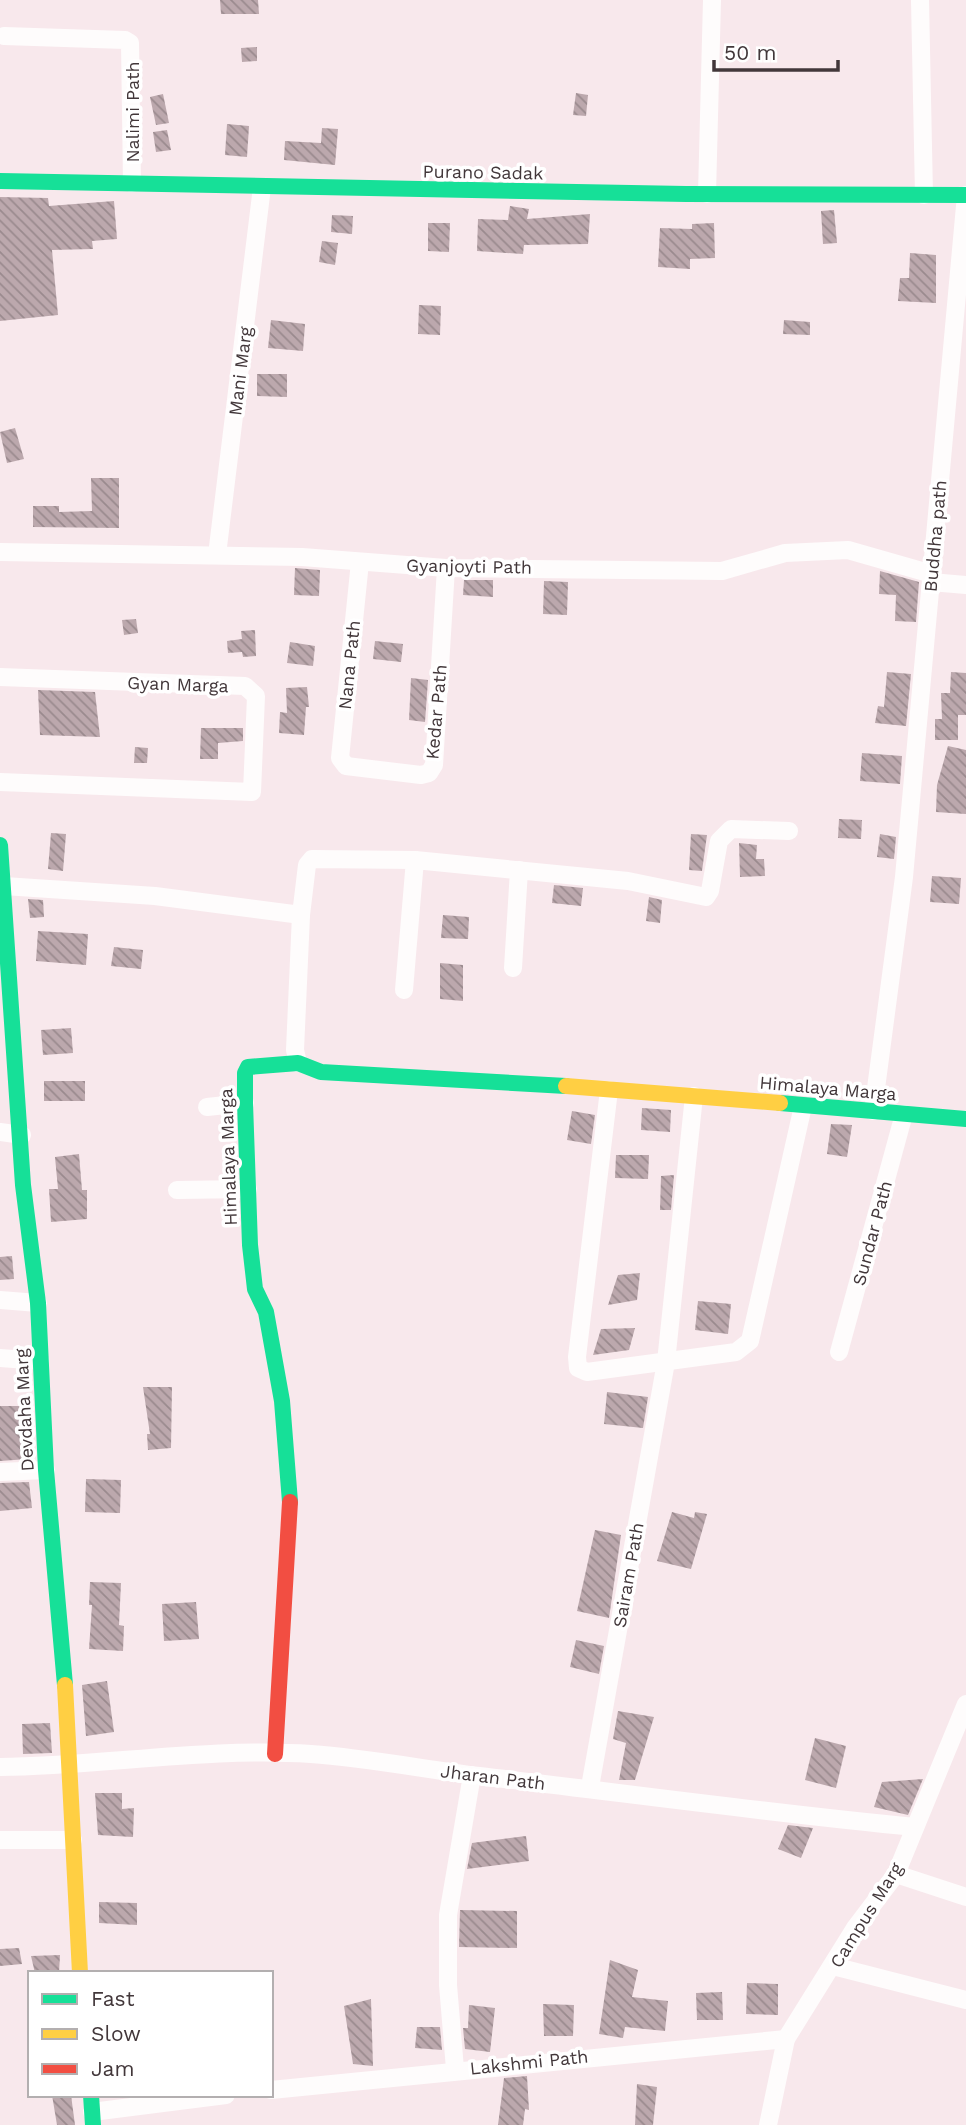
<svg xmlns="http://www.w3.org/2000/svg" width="966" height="2125" font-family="'Work Sans',sans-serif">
<defs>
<pattern id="building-back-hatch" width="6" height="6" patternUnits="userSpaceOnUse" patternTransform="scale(1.75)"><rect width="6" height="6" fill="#bca8ad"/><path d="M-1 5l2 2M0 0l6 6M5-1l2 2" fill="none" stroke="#9a8a8e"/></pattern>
</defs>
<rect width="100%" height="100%" fill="#f8e8ec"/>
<g fill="url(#building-back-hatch)">
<polygon points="220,0 258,0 259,14 221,14"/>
<polygon points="257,47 257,61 242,62 241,48"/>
<polygon points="576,93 588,95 586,116 573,115"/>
<polygon points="163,94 169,123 156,125 150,97"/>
<polygon points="227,124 249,126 247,157 225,155"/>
<polygon points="322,128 338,129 335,165 284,160 285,141 321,143"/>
<polygon points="167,130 171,150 156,152 153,132"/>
<polygon points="0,197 48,198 49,206 114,201 117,239 92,241 93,249 52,250 58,315 0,321"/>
<polygon points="510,206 529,209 527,219 590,214 588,244 524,245 523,254 477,251 478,219 508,220"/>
<polygon points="834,210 837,243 823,244 821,211"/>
<polygon points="332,215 353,216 352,234 331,232"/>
<polygon points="428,223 450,223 449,252 428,251"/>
<polygon points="714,223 715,258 690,259 690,269 658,267 660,228 692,229 692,224"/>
<polygon points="322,241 338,243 335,265 319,262"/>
<polygon points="910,253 936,255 936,303 898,301 900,278 909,278"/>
<polygon points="419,305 441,306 440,335 418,334"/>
<polygon points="271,320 305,324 303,351 268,348"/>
<polygon points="784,320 810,322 810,335 783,334"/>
<polygon points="257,374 287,374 287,397 257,396"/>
<polygon points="15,428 24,459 7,463 0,432"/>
<polygon points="91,478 119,478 119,528 33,527 33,506 59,506 59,512 92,511"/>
<polygon points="295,568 320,570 319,596 294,595"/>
<polygon points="880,571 919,582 916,622 895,621 896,595 879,594"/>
<polygon points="464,580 493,580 493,597 463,595"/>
<polygon points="544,581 568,582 567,615 543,614"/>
<polygon points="136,619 138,633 124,635 122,620"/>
<polygon points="255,630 256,656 243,657 242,652 228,653 227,641 242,639 241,631"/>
<polygon points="375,641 403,644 401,662 373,659"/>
<polygon points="290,642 315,646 313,666 287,663"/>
<polygon points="887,672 911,674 906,726 875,723 878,706 884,707"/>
<polygon points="951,672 966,673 966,715 958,715 958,740 935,740 935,719 942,719 941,693 950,693"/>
<polygon points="411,678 428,680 425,722 409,720"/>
<polygon points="307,687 309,707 306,707 304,735 279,733 280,712 287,713 286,688"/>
<polygon points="38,690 95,692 100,737 40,735"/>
<polygon points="201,728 243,728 243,741 218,743 218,759 200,759"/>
<polygon points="948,746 966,750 966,814 936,812 937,785"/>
<polygon points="135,747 148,748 147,763 134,763"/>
<polygon points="862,753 902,756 900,784 860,781"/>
<polygon points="839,819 862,820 861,839 838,838"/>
<polygon points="51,833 66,834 63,871 48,869"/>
<polygon points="691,834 707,835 702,871 689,870"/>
<polygon points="880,834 896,837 894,859 877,857"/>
<polygon points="739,843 757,845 756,859 764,859 765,876 740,877"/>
<polygon points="932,876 961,878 959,904 930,902"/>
<polygon points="554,885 583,888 581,906 552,903"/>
<polygon points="649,897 662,900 660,923 646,921"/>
<polygon points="28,899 43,900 44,917 30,918"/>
<polygon points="443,915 469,917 468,939 441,938"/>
<polygon points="38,931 88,934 86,965 36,961"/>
<polygon points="114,947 143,950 141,969 111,966"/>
<polygon points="440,963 463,965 463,1001 440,999"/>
<polygon points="71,1028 73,1053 43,1055 41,1030"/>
<rect x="44" y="1081" width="41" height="20"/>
<polygon points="642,1108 671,1110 670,1132 641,1130"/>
<polygon points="572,1111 595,1115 591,1144 567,1140"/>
<polygon points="831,1124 852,1125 847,1157 827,1154"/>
<polygon points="79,1154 82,1190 87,1190 87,1219 51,1222 49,1189 58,1189 55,1157"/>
<polygon points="616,1155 649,1155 648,1179 615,1178"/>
<polygon points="674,1175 671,1210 660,1210 661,1176"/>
<polygon points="12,1256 14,1279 0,1280 0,1257"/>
<polygon points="640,1273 637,1300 608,1305 618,1275"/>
<polygon points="698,1301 731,1304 728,1334 695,1330"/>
<polygon points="635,1328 629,1350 593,1355 601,1329"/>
<polygon points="143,1387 172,1387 171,1448 148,1450 147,1434 150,1434"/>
<polygon points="607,1392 648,1397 643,1428 604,1424"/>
<polygon points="0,1406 25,1406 28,1459 0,1461"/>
<polygon points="86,1479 121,1480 120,1513 85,1512"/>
<polygon points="29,1482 32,1508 0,1511 0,1483"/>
<polygon points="672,1512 694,1518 695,1512 707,1514 691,1569 657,1561"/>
<polygon points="595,1530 621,1535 609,1618 577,1611"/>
<polygon points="90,1582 121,1583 119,1625 124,1626 123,1651 89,1649 92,1605 89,1605"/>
<polygon points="196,1602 199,1639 164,1641 162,1604"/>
<polygon points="576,1640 604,1646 599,1674 570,1667"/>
<polygon points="107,1681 114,1732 86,1736 82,1685"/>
<polygon points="618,1711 654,1717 635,1780 619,1780 626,1743 613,1739"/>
<polygon points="50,1723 52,1753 23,1754 22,1724"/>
<polygon points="815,1738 846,1746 836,1788 805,1780"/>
<polygon points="923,1779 908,1815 874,1807 882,1782"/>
<polygon points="95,1793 122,1793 122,1809 134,1808 133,1837 98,1835"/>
<polygon points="788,1825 813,1828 801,1858 778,1849"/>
<polygon points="526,1836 529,1861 467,1869 472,1843"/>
<polygon points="99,1902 137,1903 137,1925 99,1923"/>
<polygon points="460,1910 517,1911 517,1948 459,1947"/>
<polygon points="19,1948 22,1964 0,1966 0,1949"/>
<polygon points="60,1955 59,1973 35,1973 31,1956"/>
<polygon points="610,1960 638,1970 632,1997 668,2001 665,2031 625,2027 623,2038 599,2034"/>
<polygon points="747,1983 778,1984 778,2015 746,2014"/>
<polygon points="722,1992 723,2020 697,2020 696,1993"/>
<polygon points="371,1999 373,2066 353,2064 344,2006"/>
<polygon points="543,2004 574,2005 573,2036 544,2036"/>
<polygon points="469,2005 495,2008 490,2052 465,2049 463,2028 468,2028"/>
<polygon points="417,2027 440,2027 442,2050 415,2048"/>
<polygon points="527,2076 529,2110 525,2109 523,2125 498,2125 504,2078"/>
<polygon points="637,2084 657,2087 653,2125 635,2125"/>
<polygon points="52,2095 71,2095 75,2125 57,2125"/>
</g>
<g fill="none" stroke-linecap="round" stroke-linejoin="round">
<g stroke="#fefcfc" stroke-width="18">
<polyline points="920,0 924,195"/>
<polyline points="4,36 125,40 130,43 132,183"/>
<polyline points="707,194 712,0"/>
<polyline points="0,552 302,557 446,568 722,571 785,553 848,550 932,574"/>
<polyline points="217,555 262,187"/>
<polyline points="360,562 340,758 346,766 421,775 429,773 434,765 446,568"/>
<polyline points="931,582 966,585"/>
<polyline points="0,677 245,686 256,696 252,792 0,782"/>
<polyline points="4,886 155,896 301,915 307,865 312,859 415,860 628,881 706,897 710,891 719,841 731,829 789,831"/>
<polyline points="513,968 519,870"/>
<polyline points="404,990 415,860"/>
<polyline points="298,1063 295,1050 301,915"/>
<polyline points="609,1090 577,1357 578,1368 587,1372 736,1352 750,1341 803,1106"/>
<polyline points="207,1107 245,1103"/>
<polyline points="873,1111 904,877 966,195"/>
<polyline points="0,1132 22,1135"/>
<polyline points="177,1190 248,1189"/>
<polyline points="0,1300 38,1303"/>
<polyline points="839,1352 904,1114"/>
<polyline points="0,1358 40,1361"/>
<polyline points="0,1472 46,1470"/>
<path d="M0 1767C103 1766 208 1747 311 1754 367 1758 423 1769 479 1776 624 1793 769 1813 915 1827"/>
<polyline points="590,1787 666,1362 694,1096"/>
<polyline points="0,1840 73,1840"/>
<polyline points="896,1874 966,1897"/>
<polyline points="833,1966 966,2000"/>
<polyline points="455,2069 448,1985 448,1915 472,1775"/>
<polyline points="271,2090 786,2039"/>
<polyline points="92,2112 226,2095"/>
<polyline points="768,2125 786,2039 855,1928 896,1874 966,1704"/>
</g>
<g stroke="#16e098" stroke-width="16">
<polyline points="0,181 686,194 966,195"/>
<polyline points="0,845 23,1185 38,1303 46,1470 65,1685"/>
<polyline points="780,1103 966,1119"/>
<polyline points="290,1502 282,1401 266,1312 255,1289 250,1245 245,1103 245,1073 248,1067 298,1063 321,1072 566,1086"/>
<polyline points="91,2095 93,2125"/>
</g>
<g stroke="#ffcf43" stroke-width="16">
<polyline points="566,1086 780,1103"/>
<polyline points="65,1685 80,1973"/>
</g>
<polyline stroke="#f24e42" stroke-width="16" points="275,1754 290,1502"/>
</g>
<g text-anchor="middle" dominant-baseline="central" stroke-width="7" stroke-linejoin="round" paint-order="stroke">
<g font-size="18" fill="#42373a" stroke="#fff">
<text transform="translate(132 112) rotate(-90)">Nalimi Path</text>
<text transform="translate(483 172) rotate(1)">Purano Sadak</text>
<text transform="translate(240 371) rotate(-83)">Mani Marg</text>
<text transform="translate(935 536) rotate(-85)">Buddha path</text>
<text transform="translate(469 566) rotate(1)">Gyanjoyti Path</text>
<text transform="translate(349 665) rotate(-84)">Nana Path</text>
<text transform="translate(178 684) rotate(2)">Gyan Marga</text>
<text transform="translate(436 712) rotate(-85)">Kedar Path</text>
<text transform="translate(828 1088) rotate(5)">Himalaya Marga</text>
<text transform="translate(228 1157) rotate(-92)">Himalaya Marga</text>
<text transform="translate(872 1233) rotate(-75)">Sundar Path</text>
<text transform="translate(24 1410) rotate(-93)">Devdaha Marg</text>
<text transform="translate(628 1575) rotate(-80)">Sairam Path</text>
<text transform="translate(493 1777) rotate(7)">Jharan Path</text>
<text transform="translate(866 1915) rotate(-58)">Campus Marg</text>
<text transform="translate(529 2062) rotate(-6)">Lakshmi Path</text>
</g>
</g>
<rect x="28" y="1971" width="245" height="126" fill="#ffffff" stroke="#b3afb0" stroke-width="2"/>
<rect x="42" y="1994" width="35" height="10" fill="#16e098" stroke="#b3afb0" stroke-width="2"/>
<text x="91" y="2006" font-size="21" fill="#42373a">Fast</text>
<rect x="42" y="2029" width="35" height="10" fill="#ffcf43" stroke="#b3afb0" stroke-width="2"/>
<text x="91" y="2041" font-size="21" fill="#42373a">Slow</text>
<rect x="42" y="2064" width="35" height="10" fill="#f24e42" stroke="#b3afb0" stroke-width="2"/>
<text x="91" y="2076" font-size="21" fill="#42373a">Jam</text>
<path d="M714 60v10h124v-10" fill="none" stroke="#42373a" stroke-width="3.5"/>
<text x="724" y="60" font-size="21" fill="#42373a" stroke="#ffffff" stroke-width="5" paint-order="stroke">50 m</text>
</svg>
